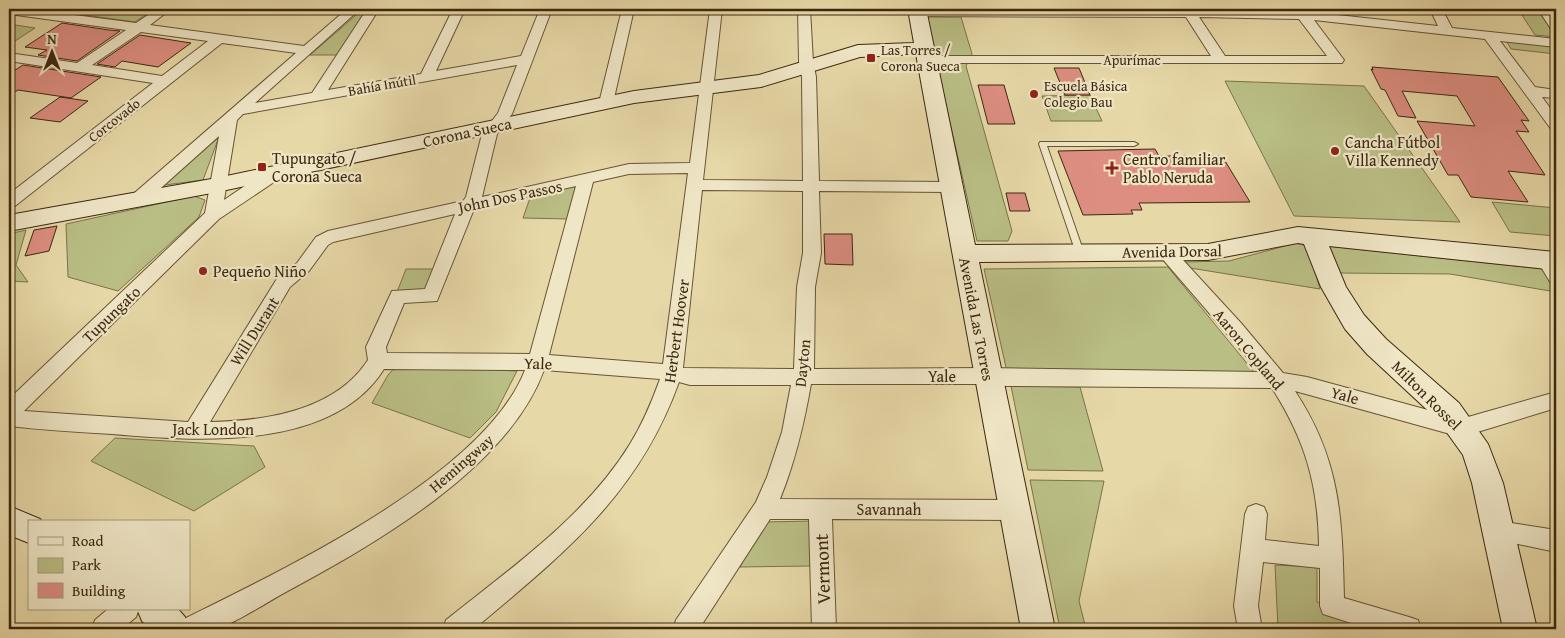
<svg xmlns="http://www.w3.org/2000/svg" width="1565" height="638" font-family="'Gentium Book Plus',serif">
<rect width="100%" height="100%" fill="#e7d8a7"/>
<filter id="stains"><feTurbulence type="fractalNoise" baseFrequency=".004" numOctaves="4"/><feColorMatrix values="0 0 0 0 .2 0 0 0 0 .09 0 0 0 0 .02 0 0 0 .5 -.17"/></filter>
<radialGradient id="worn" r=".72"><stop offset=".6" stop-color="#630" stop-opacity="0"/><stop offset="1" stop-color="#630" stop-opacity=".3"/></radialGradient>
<g fill="#b9be84" stroke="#7a734a">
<polygon points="77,9 154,9 135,22 70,13"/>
<polygon points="363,9 368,9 340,55 310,55"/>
<polygon points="1518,9 1537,9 1556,37 1535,35"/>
<polygon points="926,17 961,17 972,54 966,66 1012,231 1008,241 977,241"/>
<polygon points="9,24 35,28 9,45"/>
<polygon points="1513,40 1556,45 1556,54 1511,49 1507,42"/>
<polygon points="1225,81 1364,86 1460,222 1294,216"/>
<polygon points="1090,95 1102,121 1051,121 1042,96"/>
<polygon points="219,137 203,180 165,185"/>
<polygon points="578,184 568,219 523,218 531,195"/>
<polygon points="194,196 205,200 199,217 118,291 68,277 66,224"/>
<polygon points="1492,202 1556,208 1556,236 1510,232"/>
<polygon points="26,230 16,265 28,282 9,281 9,234"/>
<polygon points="1296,243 1307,246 1320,289 1190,268 1186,262 1229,261"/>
<polygon points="1327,246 1544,269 1556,292 1450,274 1339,273"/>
<polygon points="1168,267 1254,372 1007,372 984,269"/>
<polygon points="406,269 433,269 425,291 397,292"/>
<polygon points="397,365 517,371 496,412 470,438 372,403 388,375"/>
<polygon points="1011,386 1080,387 1103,471 1028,470"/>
<polygon points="115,438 254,446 265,467 194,511 91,461"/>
<polygon points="1030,480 1104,481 1079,601 1086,629 1060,629"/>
<polygon points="812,521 810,566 740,567 764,522"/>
<polygon points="1275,565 1317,567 1317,602 1399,629 1278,629"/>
</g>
<g fill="#dd8e81" stroke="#3c280f">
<polygon points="62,23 109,30 120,31 77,61 38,55 47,50 25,47"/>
<polygon points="140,35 191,43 158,67 122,61 115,67 97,64"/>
<polygon points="23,65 101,77 71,98 18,90 9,96 9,74"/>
<polygon points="1372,67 1498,77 1529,121 1521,120 1529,132 1516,131 1545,175 1508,171 1528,202 1471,197 1458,175 1448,175 1417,121 1475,126 1457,96 1402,91 1416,118 1398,116 1385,90 1381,89 1371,69 1373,70"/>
<polygon points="1054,68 1079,68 1090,95 1065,95"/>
<polygon points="978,85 1004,85 1015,124 988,124"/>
<polygon points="60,97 88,101 60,122 30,118"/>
<polygon points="1155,149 1159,156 1222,156 1250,202 1139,203 1142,210 1131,210 1133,214 1083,215 1058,151"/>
<polygon points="1006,193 1025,193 1030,211 1010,211"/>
<polygon points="57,226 49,251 25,256 34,230"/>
<polygon points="824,234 852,234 853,265 825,264"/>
</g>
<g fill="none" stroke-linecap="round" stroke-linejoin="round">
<defs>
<polygon id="lane" points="1040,142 1134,142 1138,144 1134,146 1047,146 1084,253 1083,255 1080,256 1076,253 1039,144"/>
<g id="street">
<path d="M9 9H28L136 23 157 9H171L150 25 304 46 347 9H360L255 103 312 93 367 9H379L328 90 421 74 453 9H465L436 71 521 56 540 9H552L512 114 497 134 482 197 629 164 690 163 710 9H722L703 180 803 181 802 77 799 62 798 9H810L813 62 816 77 819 181 951 182 957 183 959 187 957 191 951 192 819 191 821 253 815 287 814 369 988 368 1260 372 1160 256 1157 252 1160 248 1166 246 1172 248 1241 323 1283 373 1307 377 1461 419 1556 392V408L1461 437 1295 391C1341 461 1342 517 1344 598L1409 617 1418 620 1421 629H1370L1323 614 1320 606V568L1263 562 1258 606 1262 629H1238L1234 606 1245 514 1248 507 1256 504 1264 507 1267 514 1265 540 1319 546C1318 483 1305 440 1272 388L1006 386 988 384H811C804 424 795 462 780 499L1014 500 1022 503 1025 510 1022 517 1014 520 832 519 836 629H812L809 519H770L699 629H673L676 620 756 502 767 477 782 432 791 385H690L679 382C638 496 563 554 474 629H443L446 620C511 568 586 516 630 444 643 423 652 401 660 379L544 370C508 469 373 545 284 593 266 603 235 623 217 629 206 632 190 629 179 629L182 620C280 571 484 476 525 370L384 369C332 452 195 441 112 434 77 432 43 430 9 426V399L205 213 219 136 143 204H131L129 200 131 196 296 53 222 43 15 206 9 207V194L153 83 9 61V53L77 63 126 30 9 14ZM141 32 208 41 162 76 92 65ZM517 65 498 113 482 134 466 197 463 201 328 231 316 237 297 263 278 277 188 422 24 411 219 219 283 176 285 172 283 168H271L224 200 237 120 243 114ZM688 173 663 364 549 355 593 182 629 174ZM576 186 530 354 387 353 386 347 404 303 437 301 474 209ZM702 190 803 191V253L797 287 794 369 683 368ZM455 214 425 289 392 291 366 347 368 360C335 411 265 421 210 422L290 287 309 271 328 245 333 242Z"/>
<polygon points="622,9 634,9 613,103 606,107 599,103"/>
<path d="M917 9H1283L1438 26 1430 9H1442L1452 28 1556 39V47L1500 41 1535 87 1556 90V98L1542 97 1556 116V130L1551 129 1485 39 1314 20 1344 60 1342 63H926L919 59 921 56H1211L1186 17 913 16 911 13 913 10ZM1199 17 1299 19 1327 56H1225Z"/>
<polygon points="1538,9 1550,9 1556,17 1556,30 1551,29"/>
<polygon points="1546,254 1552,256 1556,262 1556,283 1550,282 1537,260 1540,256"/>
<polygon points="1498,521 1556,530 1556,552 1490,538 1487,531 1490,524"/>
<polygon points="108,609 139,609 136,617 122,629 92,629 95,620"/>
</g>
<g id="secondary">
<polygon points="908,9 926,9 975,245 1208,244 1298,227 1556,252 1556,270 1329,246 1346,287 1364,315 1386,339 1459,403 1488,444 1503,483 1537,629 1503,629 1472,483 1463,455 1438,420 1367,354 1345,329 1321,287 1304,244 1298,243 1208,260 979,262 1055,629 1021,629 916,54 860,57 761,87 634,103 217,192 9,231 9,215 217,178 634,91 759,75 858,45 914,43"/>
<polygon points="9,506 40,519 42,522 29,522 29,543 9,535"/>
<polygon points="137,609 178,609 185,617 190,629 150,629 142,621"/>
</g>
</defs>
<use href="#lane" stroke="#675435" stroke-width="2"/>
<use href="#street" stroke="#675435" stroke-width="2"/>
<use href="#secondary" stroke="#3c280f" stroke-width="2"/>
<use href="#lane" fill="#efe6c6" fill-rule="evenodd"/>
<use href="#street" fill="#efe6c6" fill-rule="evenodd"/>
<use href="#secondary" fill="#efe6c6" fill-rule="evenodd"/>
</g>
<g fill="#8f2418" stroke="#efe6c6" stroke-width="2">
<rect x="866" y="53" width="10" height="10" rx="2.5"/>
<circle cx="1034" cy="94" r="5"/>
<circle cx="1335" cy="151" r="5"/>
<rect x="257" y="162" width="10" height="10" rx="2.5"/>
<path d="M1109.5 160.5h5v5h5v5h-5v5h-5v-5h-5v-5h5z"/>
<circle cx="203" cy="271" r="5"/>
</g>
<g text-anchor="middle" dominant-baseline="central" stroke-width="4.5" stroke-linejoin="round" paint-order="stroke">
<g font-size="14" fill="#3c280f" stroke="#efe6c6" text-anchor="start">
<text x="881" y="50">Las Torres /<tspan x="881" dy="16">Corona Sueca</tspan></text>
<text x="1044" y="86">Escuela Básica<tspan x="1044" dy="16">Colegio Bau</tspan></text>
</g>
<g font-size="14" fill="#3c280f" stroke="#efe6c6">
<text x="1132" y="60">Apurímac</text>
<text transform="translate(382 85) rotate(-10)">Bahía Inútil</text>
<text transform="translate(114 120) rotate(-38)">Corcovado</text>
</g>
<g font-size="16" fill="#3c280f" stroke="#efe6c6">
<text transform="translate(467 132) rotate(-12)">Corona Sueca</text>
<text transform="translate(510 196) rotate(-12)">John Dos Passos</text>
<text transform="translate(1172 251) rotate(-1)">Avenida Dorsal</text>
<text transform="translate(111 314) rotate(-44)">Tupungato</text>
<text transform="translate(977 319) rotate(79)">Avenida Las Torres</text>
<text transform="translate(254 331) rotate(-58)">Will Durant</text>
<text transform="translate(676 331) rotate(-82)">Herbert Hoover</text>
<text transform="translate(1249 349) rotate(50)">Aaron Copland</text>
<text transform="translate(538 363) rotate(2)">Yale</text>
<text transform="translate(802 363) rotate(-84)">Dayton</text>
<text x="942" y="376">Yale</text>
<text transform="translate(1345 395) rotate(16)">Yale</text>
<text transform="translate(1427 395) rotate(45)">Milton Rossel</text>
<text x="213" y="429">Jack London</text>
<text transform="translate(461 463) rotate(-41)">Hemingway</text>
<text x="889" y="509">Savannah</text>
</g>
<g font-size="16" fill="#3c280f" stroke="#efe6c6" text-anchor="start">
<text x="1345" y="142">Cancha Fútbol<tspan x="1345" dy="18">Villa Kennedy</tspan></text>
<text x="272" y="158">Tupungato /<tspan x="272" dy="18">Corona Sueca</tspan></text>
<text x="1123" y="159">Centro familiar<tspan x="1123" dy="18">Pablo Neruda</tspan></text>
<text x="213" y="271">Pequeño Niño</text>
</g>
<g font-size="19" fill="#3c280f" stroke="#efe6c6">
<text transform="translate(822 569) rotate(-92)">Vermont</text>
</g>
</g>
<rect width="1565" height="638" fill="none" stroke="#e7d8a7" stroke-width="30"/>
<rect x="10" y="10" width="1545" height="618" fill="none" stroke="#3c280f" stroke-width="2.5"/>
<rect x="15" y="15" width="1535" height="608" fill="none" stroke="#3c280f"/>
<rect x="28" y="520" width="162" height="90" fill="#efe6c6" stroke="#a79a7d"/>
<rect x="38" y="537" width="25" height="8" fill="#efe6c6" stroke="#a79a7d"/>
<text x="72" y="546" font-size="15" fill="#3c280f">Road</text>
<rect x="38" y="558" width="25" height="15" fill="#b9be84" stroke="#a79a7d"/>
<text x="72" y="570" font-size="15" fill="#3c280f">Park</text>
<rect x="38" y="583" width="25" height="15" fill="#dd8e81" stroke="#a79a7d"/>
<text x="72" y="596" font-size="15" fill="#3c280f">Building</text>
<g transform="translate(52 52)" stroke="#efe6c6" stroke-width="4" paint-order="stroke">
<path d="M0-4L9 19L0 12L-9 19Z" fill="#3c280f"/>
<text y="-8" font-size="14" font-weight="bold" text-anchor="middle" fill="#3c280f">N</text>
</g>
<rect width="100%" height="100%" filter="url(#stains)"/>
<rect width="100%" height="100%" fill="url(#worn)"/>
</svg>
